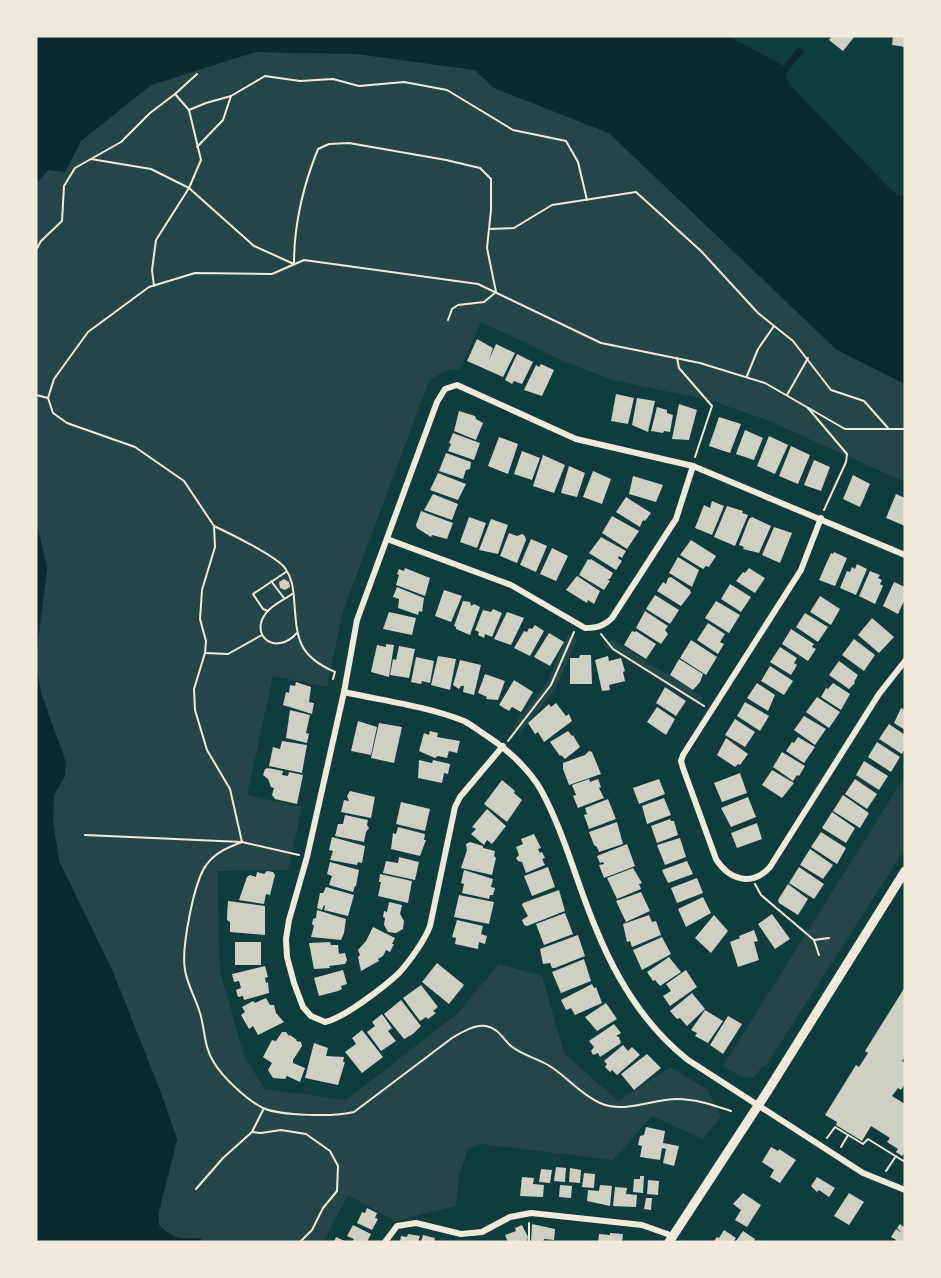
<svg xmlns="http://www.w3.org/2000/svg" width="941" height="1278" font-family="'DM Sans',sans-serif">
<rect width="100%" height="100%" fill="#0f3d3e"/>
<g fill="#244646">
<path d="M255 52 357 54 475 70 494 88 609 133 837 350 905 384V482L767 420 709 400 616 381 565 362 481 322 460 369 446 370 429 381 343 611 327 687 273 676 247 795 302 807 288 870 217 871 220 971 244 1056 265 1089 346 1100 457 1014 499 964 542 976 564 1053 618 1101 671 1067 708 1090 721 1117 703 1139 652 1116 613 1160 482 1144 468 1149 459 1176 456 1206 395 1221 348 1195 323 1242H201L200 1238C180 1239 174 1240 159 1225V1211L177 1140 161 1093 113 972 59 861 53 822 54 795 65 776 41 693 36 664 47 568 36 520V184L47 169 65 172 81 141 151 85Z"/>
<polygon points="568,634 577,639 556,688 520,733 512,727 547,683"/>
<polygon points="613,640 703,697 698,705 603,645"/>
<polygon points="905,776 905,849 765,1067 763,1066 753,1078 743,1077 723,1066"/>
</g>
<g fill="#0a2a2b">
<polygon points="36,36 728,36 784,66 798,47 804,51 786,74 789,84 889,188 897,195 905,196 905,384 837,350 609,133 494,88 475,70 357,54 255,52 151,85 81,141 65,172 48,170 36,184"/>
<polygon points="36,520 47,568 36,651"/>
<path d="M36 664 41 693 66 762 65 776 54 795 53 822 59 861 113 972 161 1093 177 1140 159 1211V1225C174 1240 181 1239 201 1238V1242H36Z"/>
</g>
<g fill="#cfcfc3">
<polygon points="829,36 855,36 843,51 829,40 831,37"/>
<polygon points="893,36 905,36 905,47 892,45"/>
<polygon points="477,339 493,348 489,360 496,344 515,353 503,377 467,361"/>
<polygon points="517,354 533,362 522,384 514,381 512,384 505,380"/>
<polygon points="541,364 554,370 542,396 524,390 536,365 539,367"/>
<polygon points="616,394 634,398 628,424 611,421"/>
<polygon points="637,398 655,401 648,432 632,425"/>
<polygon points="679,404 697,410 689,440 672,439"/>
<polygon points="657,407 667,410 667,413 673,415 670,432 664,431 663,433 651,431"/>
<polygon points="459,411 475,416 476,419 483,423 476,440 454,431"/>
<polygon points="719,417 741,424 730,453 709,446"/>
<polygon points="745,430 763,438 754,460 736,454"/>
<polygon points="453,433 480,443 474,460 448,451 451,444 449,443"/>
<polygon points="769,436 788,445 775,474 757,466"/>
<polygon points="499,437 518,444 508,474 488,466"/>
<polygon points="791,446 810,455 798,484 779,476"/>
<polygon points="522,451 540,458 532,480 514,474"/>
<polygon points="446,453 471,462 470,469 466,470 463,479 439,471"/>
<polygon points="543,455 565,465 554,493 533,486"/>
<polygon points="814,460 830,467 821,491 804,485"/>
<polygon points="569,466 585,473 577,497 561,493"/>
<polygon points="593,471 611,479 602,504 583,497"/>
<polygon points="438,473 466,484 458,500 430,490"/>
<polygon points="853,475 870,484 860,507 843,499"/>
<polygon points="633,476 663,485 656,502 629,494"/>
<polygon points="433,494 458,504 452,520 424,510"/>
<polygon points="896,494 905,498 905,526 886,518"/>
<polygon points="626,497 651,513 645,521 643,520 640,527 616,512"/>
<polygon points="712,501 724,506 712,535 695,528 704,505 710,508"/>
<polygon points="727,506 743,511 742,513 748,515 735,546 714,537"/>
<polygon points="421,511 453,523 447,539 432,535 431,537 417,528 416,525"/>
<polygon points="612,516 639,531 627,549 602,533"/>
<polygon points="469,517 486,523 477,548 460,542"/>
<polygon points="752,517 771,526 759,553 743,549 744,547 739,545 749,519"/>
<polygon points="491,519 508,525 498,554 479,550"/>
<polygon points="774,527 792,533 780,563 762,555"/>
<polygon points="509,533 517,536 522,534 525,536 526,540 517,563 500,556"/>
<polygon points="601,537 626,551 622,558 619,556 618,558 622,561 616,570 589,553"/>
<polygon points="531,539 547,546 536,572 520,565"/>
<polygon points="691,540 716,556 709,567 706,566 703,569 680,555"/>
<polygon points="552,548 568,556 556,581 540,574"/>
<polygon points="834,552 847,558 835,586 819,580 831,553 833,554"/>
<polygon points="678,557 699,570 692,587 669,573"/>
<polygon points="588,559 590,560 591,559 613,573 610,579 607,579 610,581 604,590 579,575"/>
<polygon points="857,564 867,569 856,595 840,588 847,571 850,572 852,567 855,569"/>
<polygon points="405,568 430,578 425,596 396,585 399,575 397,574 399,569 404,571"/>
<polygon points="749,568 765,578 755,593 736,581 743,572 745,573"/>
<polygon points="870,571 880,575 878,578 882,580 880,584 883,586 875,604 859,596"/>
<polygon points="577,576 600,591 594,604 588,600 587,603 566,590"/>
<polygon points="671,577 690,590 691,593 681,606 657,591 663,582 666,584 668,578"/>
<polygon points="284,579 289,582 290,587 285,590 280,588 279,582"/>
<polygon points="894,582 905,587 905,599 898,614 883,606"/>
<polygon points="730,584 751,597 741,612 721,599"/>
<polygon points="397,587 424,598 422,612 419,611 418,615 398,608 399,599 393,597"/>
<polygon points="444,590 462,596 451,622 435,616"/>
<polygon points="655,595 679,610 670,624 646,609"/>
<polygon points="820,596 840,609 831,625 810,612"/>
<polygon points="463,601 470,602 471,606 474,604 480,607 470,635 456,629 456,627 454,626"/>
<polygon points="716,601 740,615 729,633 705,618"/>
<polygon points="493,609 502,613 492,637 485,634 484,638 478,635 479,632 475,630 483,610 491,612"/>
<polygon points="645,611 668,626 665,630 668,634 661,644 636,628"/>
<polygon points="389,612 416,618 412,635 383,629"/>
<polygon points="507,612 524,618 511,645 494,639"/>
<polygon points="805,613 828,627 818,642 796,627"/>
<polygon points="872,618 894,637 879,653 858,635"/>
<polygon points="708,623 725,634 720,642 724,644 718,654 697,640"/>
<polygon points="535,625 544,631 530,656 514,648 524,631 527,632 529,628 532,629"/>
<polygon points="791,629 814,644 812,647 816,649 808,661 782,644"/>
<polygon points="632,631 635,632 636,631 656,644 646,659 624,645"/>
<polygon points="549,633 564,642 550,666 534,657"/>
<polygon points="854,639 875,655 864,671 842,655"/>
<polygon points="691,640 717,657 706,675 680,658"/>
<polygon points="386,644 394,645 389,677 371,672 377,645 386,647"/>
<polygon points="399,646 415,649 409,678 390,675 393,659 396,660"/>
<polygon points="780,647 797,658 794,663 797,665 791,675 770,662"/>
<polygon points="580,655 591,655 592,684 570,684 570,658 579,658"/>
<polygon points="438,656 456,659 450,690 431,685"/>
<polygon points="608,656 609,661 621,658 625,671 623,672 625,681 609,685 610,690 602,691 595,660"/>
<polygon points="416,657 434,661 430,683 422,681 421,684 411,682"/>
<polygon points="679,659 703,674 700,682 693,690 670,675"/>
<polygon points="460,660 481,665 474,695 463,692 464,686 461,686 459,689 453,685"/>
<polygon points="839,661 858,675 854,682 855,683 849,689 829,675"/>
<polygon points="770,666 793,681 784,695 761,681"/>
<polygon points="485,674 505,681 498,700 486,699 487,697 478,693"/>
<polygon points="514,680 533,692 521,712 512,707 509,711 499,705"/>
<polygon points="296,682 311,687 309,702 314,703 312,714 283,705 286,692 289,693 290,685 295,686"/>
<polygon points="757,683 775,695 768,711 747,698"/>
<polygon points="833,683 850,694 841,710 821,697 826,688 828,689"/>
<polygon points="665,687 686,701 676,716 656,703"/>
<polygon points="817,697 840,712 829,728 806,712"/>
<polygon points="745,702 769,716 760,731 737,716"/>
<polygon points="556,703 566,716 569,714 572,721 544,742 538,732 535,734 528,723 549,704 551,707"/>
<polygon points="657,707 675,719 666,735 647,722"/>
<polygon points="901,708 905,710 905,730 894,723"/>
<polygon points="290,710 310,715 306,733 309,734 307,743 286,738"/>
<polygon points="804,716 826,729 815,745 794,730"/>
<polygon points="735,719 755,732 745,747 725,735"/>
<polygon points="358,721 377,727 371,755 351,751"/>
<polygon points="379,723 402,727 394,763 371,758"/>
<polygon points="889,724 905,735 905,748 902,754 879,739"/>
<polygon points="430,731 438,733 437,737 460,741 457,753 449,751 447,758 438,756 435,758 419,751 424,733 429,735"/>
<polygon points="568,731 572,736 573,735 580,747 565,759 561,755 560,756 550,742"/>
<polygon points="798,737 815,747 804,763 786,751 792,742 794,743"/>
<polygon points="726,738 748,754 740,765 738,764 735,767 717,755"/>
<polygon points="282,741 307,745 302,773 269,766 273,747 280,749"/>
<polygon points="877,742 900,757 891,772 868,757"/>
<polygon points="589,751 592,752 601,774 569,785 563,769 563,763 585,755"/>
<polygon points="782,752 805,766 799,776 797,775 793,781 773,767"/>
<polygon points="419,760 432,763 433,760 450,764 448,774 444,773 442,783 418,778"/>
<polygon points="864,761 888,776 879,790 856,775"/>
<polygon points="268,768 283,771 282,775 288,776 289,772 303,775 297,804 275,799 272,795 274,788 271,787 268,779 263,775 265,769"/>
<polygon points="772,770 794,783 782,798 762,785"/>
<polygon points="740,773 747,793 722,802 714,783"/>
<polygon points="589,779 590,782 598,779 601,787 599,788 604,798 578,808 573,796 576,795 572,785"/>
<polygon points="659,779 665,794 639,804 633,788"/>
<polygon points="855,779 877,794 867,809 845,794"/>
<polygon points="502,780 515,791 514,793 522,800 507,822 484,804"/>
<polygon points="350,791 375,797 371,818 341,812 344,800 349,801 347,796"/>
<polygon points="843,795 869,813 860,828 833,811"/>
<polygon points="748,797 756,817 731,827 721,808"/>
<polygon points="664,798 671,815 647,824 642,806"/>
<polygon points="608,799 616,819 589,829 584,815 587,814 585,808"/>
<polygon points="401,802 430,809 425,831 396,824"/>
<polygon points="487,809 506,826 492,844 487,840 484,845 471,834 476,829 472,827"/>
<polygon points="832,812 855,828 846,843 822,828"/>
<polygon points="345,815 368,820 367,825 369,828 366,832 364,842 335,836 338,824 343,824"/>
<polygon points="670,819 671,821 674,821 678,835 657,843 651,826"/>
<polygon points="617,822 623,844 599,852 597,847 594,845 589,832"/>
<polygon points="757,823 762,839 737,848 731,833"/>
<polygon points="398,827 425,834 424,840 426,840 420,856 391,849 393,833 396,834"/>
<polygon points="821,832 846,848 837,864 811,847"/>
<polygon points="534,834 541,848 538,849 540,853 542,852 545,858 542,859 545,865 526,873 522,862 518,861 516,858 519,855 516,847 523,844 521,839"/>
<polygon points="332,837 365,846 362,863 358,862 357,865 330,860 333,851 329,850"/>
<polygon points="680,838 686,857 665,865 657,845"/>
<polygon points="470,842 483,846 483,848 495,851 494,856 496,858 492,875 461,868 467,850 466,844"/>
<polygon points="627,844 635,866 604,878 599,865 604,864 603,862 600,863 597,856"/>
<polygon points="810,849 833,865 823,879 800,865"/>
<polygon points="399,857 419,862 415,880 383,873 386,861 398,863"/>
<polygon points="687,861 693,874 668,883 662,870"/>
<polygon points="330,862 359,870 356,886 355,886 353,892 329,885 332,876 327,874"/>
<polygon points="548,867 555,887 532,896 524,876"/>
<polygon points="799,867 824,884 814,899 789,883"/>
<polygon points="633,868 642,883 639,884 641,889 617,899 607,878"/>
<polygon points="464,870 493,879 491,887 495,888 493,895 490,895 489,899 462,893 464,884 461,883"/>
<polygon points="267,871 273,872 275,875 270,895 266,894 264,904 239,900 247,877 250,875 256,877 257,872 264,874"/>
<polygon points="380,874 412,881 408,903 378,896 381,882 379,882"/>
<polygon points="697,878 703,893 677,903 671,888"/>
<polygon points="788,884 808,899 798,915 779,903 778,900"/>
<polygon points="326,887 354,895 348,916 324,910 325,906 324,905 322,910 317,908 320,893 323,893"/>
<polygon points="559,890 565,911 527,926 524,925 522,920 528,916 522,905 523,903"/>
<polygon points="641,892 650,911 626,922 616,901"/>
<polygon points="459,895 494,902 489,924 454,917"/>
<polygon points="703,897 711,913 686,927 678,909"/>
<polygon points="228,901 265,906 265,935 230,932 230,922 227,920 227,917"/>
<polygon points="389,902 402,905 400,914 404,921 403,929 396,933 388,932 384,925 385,918 383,917 384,911 387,912"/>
<polygon points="317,910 346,919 344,933 341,940 311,937 314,926 312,924 313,919 316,918"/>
<polygon points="565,913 573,934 544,945 536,924"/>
<polygon points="772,914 790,939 775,949 758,924"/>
<polygon points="649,915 652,922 656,921 661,935 632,947 630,941 627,942 623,924"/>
<polygon points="714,915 728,931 711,953 695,938"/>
<polygon points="457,920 483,926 481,934 487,936 485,944 479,942 478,949 455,944 456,938 452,937"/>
<polygon points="373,927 395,938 392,944 394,944 390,952 386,950 383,956 378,959 379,961 361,971 358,957 360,955 358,950 366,941"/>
<polygon points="754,930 758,941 754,942 759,960 738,967 730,942 740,938 739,936"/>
<polygon points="578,935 585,956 555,968 552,968 550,963 543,964 540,949"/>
<polygon points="662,937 671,954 642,970 633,950"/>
<rect x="235" y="942" width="26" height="23"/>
<polygon points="330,942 331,945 338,945 339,954 345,953 347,960 345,964 329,966 330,968 314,969 309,943"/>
<polygon points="669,957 681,972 660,986 655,980 653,981 647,972"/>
<polygon points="584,959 591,981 561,993 552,972"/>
<polygon points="437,963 464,985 449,1004 422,982"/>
<polygon points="265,966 268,977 265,978 266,983 268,982 269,993 244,1000 243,996 238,997 236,990 241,988 239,981 234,982 232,974"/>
<polygon points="343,970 347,984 341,986 342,989 338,991 319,996 314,978"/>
<polygon points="686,970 697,987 670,1006 663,996 671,991 666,984"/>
<polygon points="592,984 594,988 596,987 602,1003 575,1015 571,1008 566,1010 561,1000"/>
<polygon points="421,985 438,1007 433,1011 436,1013 428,1019 426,1017 420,1021 403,998"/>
<polygon points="905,987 905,1056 902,1061 905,1063 905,1084 901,1090 898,1088 892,1096 905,1104 905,1152 902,1156 896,1152 898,1149 887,1142 890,1138 871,1126 862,1141 836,1125 837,1122 825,1115 856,1065 859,1067 868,1053 865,1051"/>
<polygon points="692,993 705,1009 687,1026 680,1018 677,1019 670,1011"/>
<polygon points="266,998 270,1005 274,1005 276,1013 284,1022 258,1035 253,1026 249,1029 241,1015 245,1012 242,1007 253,1001 255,1003"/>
<polygon points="401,1000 421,1026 413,1034 404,1039 384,1014"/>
<polygon points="606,1003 617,1019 597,1031 585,1017"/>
<polygon points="705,1010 723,1021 708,1043 695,1036 697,1033 691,1030"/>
<polygon points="382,1014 392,1028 388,1031 396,1041 381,1051 367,1032 375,1026 372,1022"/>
<polygon points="728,1016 742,1024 723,1054 710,1045"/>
<polygon points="614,1024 621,1033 616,1036 619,1037 621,1043 600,1057 598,1053 593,1055 591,1051 594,1047 589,1041"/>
<polygon points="362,1030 383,1057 362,1073 345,1052 356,1044 352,1038"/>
<polygon points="282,1032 286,1032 289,1036 290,1035 297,1040 296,1041 301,1042 302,1046 293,1060 293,1063 305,1068 300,1082 287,1076 285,1079 273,1078 268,1070 272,1063 263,1057 272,1040 276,1041"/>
<polygon points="314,1043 328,1048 326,1056 344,1057 343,1062 345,1062 338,1085 305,1078"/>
<polygon points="623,1045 628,1051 632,1047 640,1055 617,1075 612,1070 610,1072 605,1067 607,1064 604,1061"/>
<polygon points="647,1054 661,1068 634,1090 621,1074"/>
<polygon points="646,1127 665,1131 663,1143 679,1146 674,1166 663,1163 666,1149 662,1148 660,1160 640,1157 642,1146 638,1145 640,1136 644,1135"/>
<polygon points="771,1147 778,1151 779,1149 796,1160 780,1183 770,1177 774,1170 762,1162"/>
<polygon points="556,1167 566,1168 565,1182 554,1181"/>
<polygon points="570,1168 581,1170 580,1183 569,1182"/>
<polygon points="541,1169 552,1170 550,1183 539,1182"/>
<polygon points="584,1173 595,1174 594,1188 582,1187"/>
<polygon points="640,1176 644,1176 643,1193 633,1192 634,1179 640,1179"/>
<polygon points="522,1177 534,1178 533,1184 544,1185 543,1197 520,1196"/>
<polygon points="817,1177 835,1188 829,1197 819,1190 817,1192 811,1186"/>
<polygon points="648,1180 659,1181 658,1195 647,1194"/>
<polygon points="560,1185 572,1186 571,1198 559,1197"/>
<polygon points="600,1185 612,1186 610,1206 587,1201 588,1190 599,1191"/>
<polygon points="615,1187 627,1188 626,1194 637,1195 636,1207 613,1206"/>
<polygon points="743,1193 761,1205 747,1227 735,1220 741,1210 733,1204"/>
<polygon points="849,1193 864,1202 849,1225 834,1216"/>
<polygon points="646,1198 652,1198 651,1210 644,1209"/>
<polygon points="367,1208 377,1213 375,1218 378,1219 372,1230 357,1223 362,1212 365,1213"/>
<polygon points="532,1224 555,1229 554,1240 544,1239 543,1242 531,1242"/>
<polygon points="900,1224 905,1228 905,1242 894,1242 896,1240 891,1237 896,1229 902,1233 897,1228"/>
<polygon points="353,1225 371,1234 367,1242 352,1242 354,1239 347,1236"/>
<polygon points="522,1225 528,1237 527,1242 508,1242 505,1235 516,1231 515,1228"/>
<polygon points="724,1230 736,1238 733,1242 713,1242 717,1237 719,1238"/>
<polygon points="743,1231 755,1239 753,1242 736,1241"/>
<polygon points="610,1233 623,1234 622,1242 598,1242 599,1234 610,1235"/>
<polygon points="408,1234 420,1236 418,1242 400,1242 401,1236 407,1237"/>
<polygon points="423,1235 435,1238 434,1242 421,1242"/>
<polygon points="336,1237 347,1242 334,1242"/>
</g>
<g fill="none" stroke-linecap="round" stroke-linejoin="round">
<g stroke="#f1e9da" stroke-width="2">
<polyline points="189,110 206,103 231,96"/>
<polyline points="197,147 223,120 231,96 265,76 300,81 333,79 359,86 404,82 447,90 513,130 566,141 578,162 587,200"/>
<path d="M91 159 151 169 189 188 254 246 294 264C294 224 303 186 318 149L329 144 349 143 446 160 480 168 491 179V210L487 248 496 292 484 302 458 305 452 309 448 320"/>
<polyline points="489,229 514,228 552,205 636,192 701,251 758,313 793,341 831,390 864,401 888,428"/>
<polyline points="36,250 41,241 62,221 64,186 75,168 121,142 150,113 175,94 197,74"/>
<polyline points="154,286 152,270 156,240 189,188 201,160 189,110 175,94"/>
<polyline points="677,358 679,368 712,406 695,457"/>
<polyline points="747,376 758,349 774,326"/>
<polyline points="36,395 48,398"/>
<polyline points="787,395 808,358"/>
<polyline points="808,408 847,454 846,462 824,510"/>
<path d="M214 526C229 533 276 556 285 568 292 578 293 587 294 598 297 637 296 655 335 672L333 679"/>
<polyline points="271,581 284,598"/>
<path d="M292 594C284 600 272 605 266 613 249 635 275 657 297 633"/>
<polyline points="268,611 263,609 253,594 286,572"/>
<polyline points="601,634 613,649 704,706"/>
<polyline points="205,653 228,654 262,635"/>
<polyline points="508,741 551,685 574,632"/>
<polyline points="85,835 242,842 299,855"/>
<polyline points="755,884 761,895 814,940 819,955"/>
<polyline points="814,940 829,938"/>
<path d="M731 1111C713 1105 695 1099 677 1099 652 1099 624 1114 600 1103 579 1094 567 1076 548 1065 536 1058 522 1055 511 1046 503 1039 498 1028 486 1026 475 1024 462 1032 452 1038L354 1112C335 1117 281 1116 263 1108 247 1100 222 1077 213 1061 204 1047 205 1029 200 1013 196 999 187 984 185 970 181 949 194 880 207 864 216 852 229 847 242 842L230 789 207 750 195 710 194 689 205 653 206 641 200 619 202 590 215 547 214 526 184 481 135 447 67 423 53 413 48 398 54 379 88 332 149 287 195 273 272 274 304 260 478 284 601 343 700 363 765 383 845 429H905"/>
<polyline points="252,1132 261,1133 281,1130 306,1134 330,1151 338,1166 337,1191 323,1208 312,1230 300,1242"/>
<polyline points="827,1138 835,1127 863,1144 868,1139 905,1162"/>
<polyline points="841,1147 848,1135"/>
<polyline points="886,1171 896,1156"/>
<polyline points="196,1189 223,1158 252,1132 263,1110"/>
<polyline points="529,1223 529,1242"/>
</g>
<g stroke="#f1e9da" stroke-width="6">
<path d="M821 518 801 570 683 755 681 761 683 768 716 859C729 880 752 887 770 867L879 694 905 661"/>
<path d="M387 539 511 585 585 628C597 628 604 626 612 618L676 519 693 466"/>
<path d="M344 692C384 701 426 706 464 721 472 725 479 731 487 736 507 749 529 769 541 790 565 834 577 885 597 931 617 980 646 1027 688 1060L863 1173 905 1190"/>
<path d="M503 746 460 797 455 807 430 926C425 940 409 962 399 973 384 987 344 1018 325 1022L311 1016 303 1007 294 983 287 957 286 939 289 920 307 857 344 692 357 620 437 402 445 389 457 385 576 439 693 466 905 555"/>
<polyline points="385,1242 397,1226 416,1223 461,1234 482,1232 510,1217 531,1213 642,1225 673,1236"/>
</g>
<polyline stroke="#f1e9da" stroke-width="9" points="669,1242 767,1092 905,871"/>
</g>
<rect width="941" height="1278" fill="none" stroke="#f1e9da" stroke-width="75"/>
</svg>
